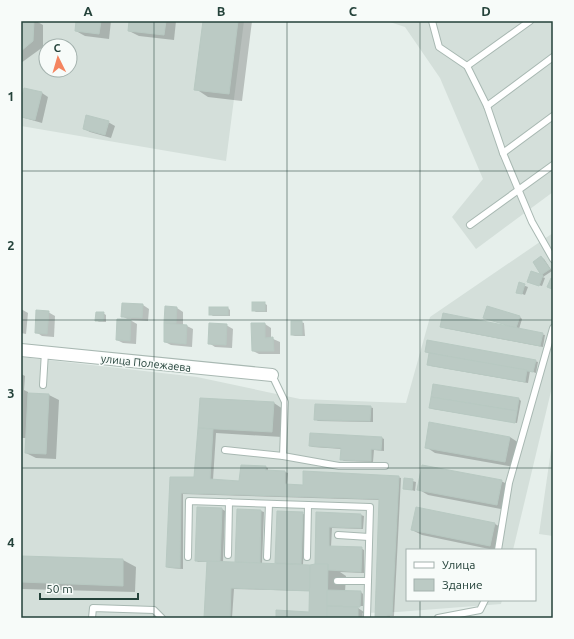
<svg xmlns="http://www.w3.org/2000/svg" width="574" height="639" font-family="Ubuntu,sans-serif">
<rect width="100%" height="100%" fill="#e6efeb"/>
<g fill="#d4dfda" fill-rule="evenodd">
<path d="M21 21H244L226 161 21 126ZM46 46H70V70H46Z"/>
<polygon points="387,21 553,21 553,192 476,249 452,217 483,179 440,78 405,27"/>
<polygon points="553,233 553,383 513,550 407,550 407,600 502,600 501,604 397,612 362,613 362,618 21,618 21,357 197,377 300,399 406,403 430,317"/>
<polygon points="553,436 553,536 539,534"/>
</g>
<g fill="#0003">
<polygon points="21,21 36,21 43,25 43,47 21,63"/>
<polygon points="77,21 111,21 109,39 85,36 76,31"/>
<polygon points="130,21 176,21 174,40 139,36 129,31"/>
<polygon points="204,21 252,21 242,101 208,97 196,89"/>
<polygon points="25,89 42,93 48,97 42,123 21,117 21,104"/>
<polygon points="108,122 115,126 111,138 90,132 84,129"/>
<polygon points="541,257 544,259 552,271 543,277 534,262"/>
<polygon points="532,273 545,278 542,286 531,283"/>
<polygon points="520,284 528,287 525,295 517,292"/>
<polygon points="264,303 267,305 267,312 256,312 253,310"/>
<polygon points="143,305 149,309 148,321 130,320 137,324 136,344 123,343 117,340 129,320 122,316"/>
<polygon points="166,307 177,308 183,312 183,325 187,326 193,329 192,347 171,345 165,342"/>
<polygon points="228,308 230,310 230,316 213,316 210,314"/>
<polygon points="21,309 28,313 26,334 21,333"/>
<polygon points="48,312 55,316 54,337 42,336 36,332"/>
<polygon points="103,313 106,315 106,322 99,322 96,320"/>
<polygon points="520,317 522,319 519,329 545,335 543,347 444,328 508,327"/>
<polygon points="301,322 304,323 305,336 295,336 292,335"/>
<polygon points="265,324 271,328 271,338 280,342 280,354 259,354 253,351"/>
<polygon points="226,325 233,329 232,348 215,347 209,343"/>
<polygon points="426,352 535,361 538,362 536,373 530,371 528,383 431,366 429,353"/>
<polygon points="21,374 25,376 24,390 28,392 28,394 49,395 59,400 56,459 36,458 26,453 27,438 21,438"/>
<polygon points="519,399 521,401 517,423 433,409 430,408"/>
<polygon points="274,403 283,409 282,437 216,433 213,480 240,482 265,467 268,468 268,471 285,472 288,473 287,485 304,486 398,477 401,478 394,616 390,616 390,618 376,618 380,500 183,494 183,569 170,568 167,567 171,478 195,478 202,429 199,427"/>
<polygon points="370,407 373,408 373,422 318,421 315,419"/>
<polygon points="510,437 519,443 515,467 435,453 426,447"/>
<polygon points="382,438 384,439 384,451 374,450 373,462 344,461 341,459 342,449 313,447 310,446"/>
<polygon points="405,479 416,482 415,491 404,488"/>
<polygon points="501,481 511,486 506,510 428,495 418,489"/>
<polygon points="198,508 222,509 225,511 223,563 236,563 238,510 261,511 264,512 262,564 276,564 278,512 302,513 305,515 303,565 320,565 317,513 361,515 364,516 363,529 332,528 331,547 361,548 364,550 364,573 340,572 346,576 345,592 361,592 363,594 363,606 345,606 345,608 358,608 364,612 364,618 277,618 310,613 311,591 234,589 232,618 205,618 208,562 198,562 196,560"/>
<polygon points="495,524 504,529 500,550 494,550 422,535 412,530"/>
<polygon points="21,557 123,560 136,567 135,592 21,589"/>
</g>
<g fill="#bbcac4" stroke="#b8c9c2">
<polygon points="21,21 34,21 33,41 21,51"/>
<polygon points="76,21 101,21 99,34 75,31"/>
<polygon points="129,21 166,21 164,35 128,31"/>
<polygon points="203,21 238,21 229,94 194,90"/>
<polygon points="24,88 42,92 35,120 21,117 21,100"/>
<polygon points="86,115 109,121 105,135 83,129"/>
<polygon points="541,256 550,269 541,275 533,262"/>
<polygon points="531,271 543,275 539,286 527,282"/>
<polygon points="551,278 553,279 552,289 547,287"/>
<polygon points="519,282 525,284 522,294 516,293"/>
<rect x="252" y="302" width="13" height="9"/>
<polygon points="122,303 143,304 142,318 121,317"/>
<polygon points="165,306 177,307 176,323 164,323"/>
<polygon points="487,306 520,316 516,328 483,318"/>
<rect x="209" y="307" width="19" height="8"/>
<polygon points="36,310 49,311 47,334 35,333"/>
<polygon points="96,312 104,312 103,321 95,321"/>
<polygon points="443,313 543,333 540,346 440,327"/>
<polygon points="117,319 131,319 130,341 116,340"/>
<rect x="291" y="321" width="11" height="14"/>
<polygon points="164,323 187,325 186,344 164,342"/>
<polygon points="209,323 227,324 226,345 208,344"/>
<polygon points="251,323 265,323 265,338 273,337 274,351 252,351"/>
<polygon points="427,340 536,360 533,372 425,352"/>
<polygon points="429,353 527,370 525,382 427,365"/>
<polygon points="433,384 519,398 517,411 431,397"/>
<polygon points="28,393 49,394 46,454 25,453"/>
<polygon points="431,397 517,411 515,423 429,408"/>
<polygon points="200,398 274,402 272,432 198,428"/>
<polygon points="315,404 371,406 370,421 314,420"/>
<polygon points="429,422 510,437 505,462 425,448"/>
<polygon points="198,428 213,429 210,479 239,481 241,465 266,466 265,470 285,471 285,484 303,485 303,471 399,476 392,615 387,615 387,618 375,618 379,499 181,493 180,568 166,567 170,477 194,477"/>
<polygon points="310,433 382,437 381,450 371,449 371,461 340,460 341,448 309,446"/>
<polygon points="422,465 502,480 497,505 417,490"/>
<polygon points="404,478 413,479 412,490 403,489"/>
<polygon points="197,507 222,508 220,562 195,561"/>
<polygon points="416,507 495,523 490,546 411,530"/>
<polygon points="237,509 261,510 260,563 235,562"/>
<polygon points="277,511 303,512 301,564 275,563"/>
<polygon points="316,512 361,514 361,528 329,527 329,546 362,547 361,572 328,570 328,564 315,564"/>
<polygon points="21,556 123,559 123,586 21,582"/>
<polygon points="207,561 310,565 310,591 231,588 230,618 204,618"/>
<polygon points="315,564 328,564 327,618 276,618 276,610 309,612 310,565"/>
<polygon points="327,590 361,591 360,607 327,606"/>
<polygon points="327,606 358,607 358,618 327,618"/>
</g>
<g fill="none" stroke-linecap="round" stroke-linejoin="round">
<defs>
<g id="service">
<polyline points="432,21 439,47 467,66 487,106 503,153 532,222 553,259"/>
<polyline points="467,66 530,21"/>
<polyline points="487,106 553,57"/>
<polyline points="503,153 553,116"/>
<polyline points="470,225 553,165"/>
<polyline points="272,375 285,402 283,456"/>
<polyline points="43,385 45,352"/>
<polyline points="225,450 283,456 339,466 385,466"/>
<polyline points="338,535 369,537"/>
<polyline points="498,550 509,483 553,328"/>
<polyline points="228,555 229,502"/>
<polyline points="188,557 189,501 370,507 367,618"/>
<polyline points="267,557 269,504"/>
<polyline points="307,557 308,505"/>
<polyline points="337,581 368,581"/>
<polyline points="92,618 93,608 154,610 162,618"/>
<polyline points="438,618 480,610 485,600"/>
</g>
<polyline id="minor" points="21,350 272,375"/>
</defs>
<use href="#service" stroke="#a8b8b2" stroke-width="8"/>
<use href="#minor" stroke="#a8b8b2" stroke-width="14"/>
<use href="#service" stroke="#fff" stroke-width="6"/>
<use href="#minor" stroke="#fff" stroke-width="12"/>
</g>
<path fill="none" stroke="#24423a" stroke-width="1" stroke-opacity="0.55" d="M154 21V618M287 21V618M420 21V550M21 171H553M21 320H553M21 468H553M420 600V618"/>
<g text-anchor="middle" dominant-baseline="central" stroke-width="3" stroke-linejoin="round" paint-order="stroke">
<g font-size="11" fill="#24423a" stroke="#f7fbf9">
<text transform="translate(146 363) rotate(6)">улица Полежаева</text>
</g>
</g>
<rect width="574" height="639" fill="none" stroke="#f7fbf9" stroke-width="44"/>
<rect x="406" y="549" width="130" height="52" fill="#f7fbf9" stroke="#a3b1ad"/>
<rect x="414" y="562" width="20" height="6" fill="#ffffff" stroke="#a3b1ad"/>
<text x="442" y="569" font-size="12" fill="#24423a">Улица</text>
<rect x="414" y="579" width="20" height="12" fill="#bbcac4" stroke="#a3b1ad"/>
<text x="442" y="589" font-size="12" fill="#24423a">Здание</text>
<g transform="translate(58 58) rotate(355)"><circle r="19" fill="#f7fbf9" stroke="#a3b1ad"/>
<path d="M0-3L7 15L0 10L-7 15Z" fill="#f4845f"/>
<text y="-6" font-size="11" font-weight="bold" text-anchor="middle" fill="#24423a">С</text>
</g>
<path d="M40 593v6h98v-6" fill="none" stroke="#24423a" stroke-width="2"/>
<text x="46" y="593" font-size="12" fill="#24423a" stroke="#f7fbf9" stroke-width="3" paint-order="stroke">50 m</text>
<rect x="22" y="22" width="530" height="595" fill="none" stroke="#24423a" stroke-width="1.5"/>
<g font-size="13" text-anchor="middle" font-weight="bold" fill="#24423a">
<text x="88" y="16">A</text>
<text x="221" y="16">B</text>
<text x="353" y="16">C</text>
<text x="486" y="16">D</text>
<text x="11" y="101">1</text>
<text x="11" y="250">2</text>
<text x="11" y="398">3</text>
<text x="11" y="547">4</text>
</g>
</svg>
